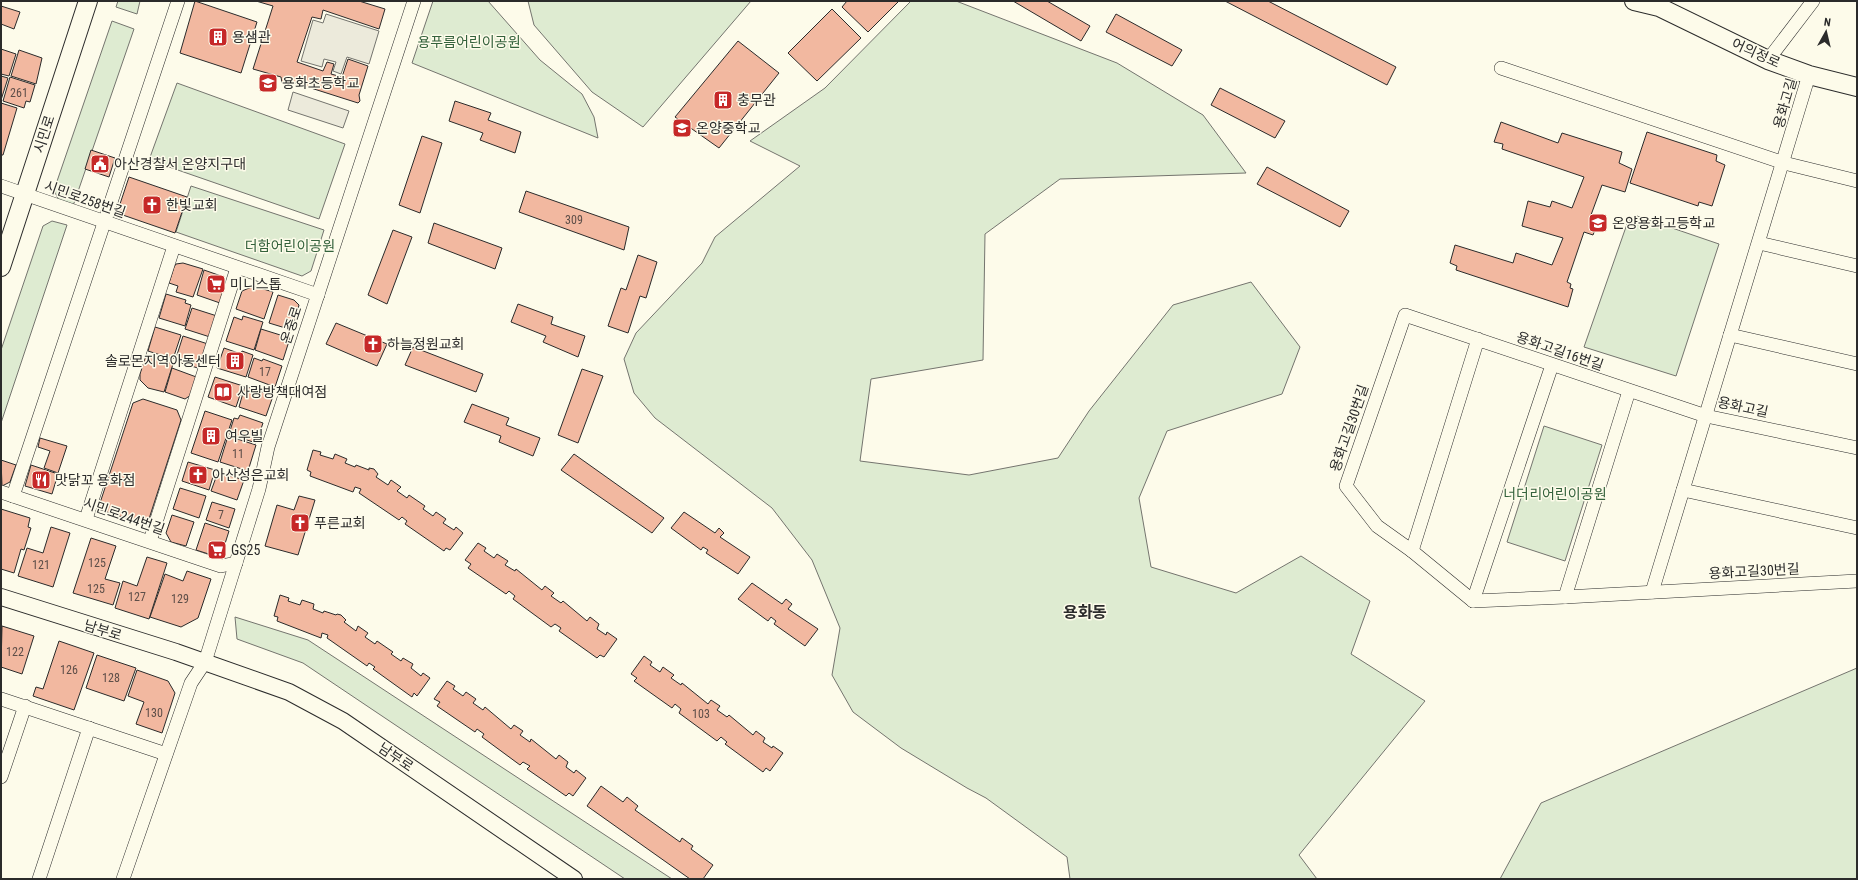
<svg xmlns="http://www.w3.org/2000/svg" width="1858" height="880" font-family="'Roboto Condensed','Noto Sans KR',sans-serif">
  <rect width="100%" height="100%" fill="#fdfbea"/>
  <g fill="#deebd1" stroke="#74746e">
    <polygon points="118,1 140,1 137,14 116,7"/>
    <polygon points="433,1 488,1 540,60 582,94 594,117 598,138 412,63"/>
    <polygon points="528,1 751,1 643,127 592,92 534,25"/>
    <polygon points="911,1 956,1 1117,63 1203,115 1246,173 1060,179 985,234 983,360 871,379 860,461 969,475 1058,458 1089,411 1173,305 1251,282 1300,347 1282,394 1167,431 1139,498 1151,567 1236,593 1301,556 1370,601 1351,654 1425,701 1299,855 1317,879 1070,879 1067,857 986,798 967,788 901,748 853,712 832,675 840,628 812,560 772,508 655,418 634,393 624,359 636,333 702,263 715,237 800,166 750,141 825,88"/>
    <polygon points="112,21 134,29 73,206 59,201 54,190"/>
    <polygon points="177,83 345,144 319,219 149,160"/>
    <polygon points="191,186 324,230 311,271 302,276 176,232"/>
    <polygon points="1637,216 1719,244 1676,376 1584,347 1627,224 1631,218"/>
    <polygon points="52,221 67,225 1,423 1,350 43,226"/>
    <polygon points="1544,426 1602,445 1565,561 1507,542"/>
    <polygon points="235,617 308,640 672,879 625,879 303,663 237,639"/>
    <polygon points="1857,668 1857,879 1500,879 1541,803"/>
  </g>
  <g fill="#eceadb" stroke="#74746e">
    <polygon points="326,14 379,31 369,64 347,57 341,74 333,71 336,62 324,59 322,67 301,61 313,20 323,23"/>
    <polygon points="293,92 349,111 343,128 288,110"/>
  </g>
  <g fill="#f2b8a0" stroke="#2b2b2b">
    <polygon points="195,1 257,22 241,73 180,53"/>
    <polygon points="256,1 359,1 385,9 379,29 323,10 321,19 312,17 297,62 323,71 327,62 334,64 331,74 342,77 348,59 368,66 359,95 360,101 358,103 292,82 285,85 282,83 281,77 253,69 273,6"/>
    <polygon points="847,1 899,1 868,32 842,7"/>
    <polygon points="1013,1 1047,1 1090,26 1081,41"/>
    <polygon points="1225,1 1268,1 1396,67 1387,85"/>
    <polygon points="1,6 20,12 14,29 1,24"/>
    <polygon points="832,9 861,38 817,81 788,53"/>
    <polygon points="1116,14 1182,50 1172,66 1106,32"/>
    <polygon points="738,41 779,73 719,148 675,117"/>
    <polygon points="1,49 16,54 9,76 1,74"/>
    <polygon points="19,50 42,58 36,84 11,76"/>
    <polygon points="1,76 8,78 1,100"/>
    <polygon points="10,77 35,85 30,102 26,101 24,108 3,101"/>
    <polygon points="1220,88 1285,121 1275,138 1211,105"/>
    <polygon points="455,101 491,113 488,120 521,132 515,153 480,140 483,133 449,121"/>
    <polygon points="1,103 17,108 3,155 1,155"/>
    <polygon points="1501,122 1558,143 1562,133 1622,152 1619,163 1632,169 1625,192 1602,185 1591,215 1600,217 1593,235 1584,232 1567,282 1571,284 1570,288 1573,289 1568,307 1456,270 1457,266 1450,263 1455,245 1513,263 1516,253 1552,265 1563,238 1522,226 1528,201 1550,207 1552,201 1572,208 1584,177 1502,149 1503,144 1494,142"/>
    <polygon points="1647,132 1717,155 1716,161 1725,165 1712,206 1699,202 1698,206 1630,183"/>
    <polygon points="422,136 442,143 420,213 399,205"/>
    <polygon points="91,150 115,158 109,177 85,169"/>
    <polygon points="1267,167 1349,211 1340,227 1257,184"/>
    <polygon points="129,177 187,197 175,233 117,213"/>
    <polygon points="526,191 629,227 624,250 519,212"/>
    <polygon points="434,223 502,248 495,269 428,243"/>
    <polygon points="393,230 412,237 387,304 368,295"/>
    <polygon points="638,255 657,262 646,298 640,296 628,333 608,326 621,288 626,290"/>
    <polygon points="183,263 203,269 193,297 176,292 178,286 169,283 174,267 176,264"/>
    <polygon points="204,270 224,277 225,285 220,303 197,295"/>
    <polygon points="254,286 273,292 264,319 236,309 242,291"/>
    <polygon points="166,294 186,300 185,303 191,305 185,326 159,318"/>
    <polygon points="278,295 294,300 299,305 292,330 269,323"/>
    <polygon points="518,304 553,317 551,324 585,336 578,357 543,342 546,336 511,322"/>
    <polygon points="192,308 217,316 210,337 185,329"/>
    <polygon points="243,316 263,322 254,350 226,341 234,317 242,320"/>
    <polygon points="336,323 387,344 377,366 326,344"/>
    <polygon points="155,327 181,335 173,359 148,351"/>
    <polygon points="261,329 290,338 283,360 255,350"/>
    <polygon points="183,336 208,344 201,369 175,361"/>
    <polygon points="413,347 483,374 476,392 405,365"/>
    <polygon points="224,348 241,354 242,351 253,355 246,377 217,368"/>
    <polygon points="146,355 173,364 164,392 148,388 140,380 140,374"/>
    <polygon points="254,358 262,361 263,359 282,366 275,387 248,377"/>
    <polygon points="172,368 199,378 194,393 185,399 165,392"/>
    <polygon points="582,369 603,376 578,443 558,435"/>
    <polygon points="215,377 243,386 236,407 208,397"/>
    <polygon points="245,386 273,396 266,416 239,407"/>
    <polygon points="143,399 177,410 181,420 147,525 98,509 133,403"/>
    <polygon points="472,404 509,418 506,425 540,438 533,456 499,442 501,436 464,422"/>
    <polygon points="205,411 232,420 218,462 191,453"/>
    <polygon points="240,415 263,423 256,443 229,434 234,418 238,419"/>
    <polygon points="228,436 256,445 248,471 220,462"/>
    <polygon points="40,438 67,446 58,473 44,468 50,451 38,447"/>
    <polygon points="313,450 321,452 320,455 333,459 335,454 347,459 345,463 355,467 356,465 369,470 369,468 374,469 378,474 376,477 388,485 391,480 401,487 397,491 407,498 409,495 425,506 423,509 433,516 436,512 446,519 443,523 454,530 456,527 463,533 450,550 446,548 444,551 405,524 407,521 402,517 399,520 359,493 361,489 355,487 353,492 310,476 311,472 307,470"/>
    <polygon points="574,454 664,518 652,533 561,470"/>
    <polygon points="1,460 16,465 10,482 2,486"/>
    <polygon points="188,462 215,470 209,490 182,481"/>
    <polygon points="31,465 58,474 52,494 25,486"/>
    <polygon points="218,472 244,480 237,500 211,491"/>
    <polygon points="180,488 206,496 199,518 173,509"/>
    <polygon points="299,496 315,500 298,555 265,546 277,505 294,510"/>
    <polygon points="212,502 235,509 229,528 206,520"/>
    <polygon points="1,509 30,518 28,527 31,528 24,550 21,549 14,573 1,569"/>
    <polygon points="684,512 715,533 719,528 724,533 720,537 750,557 738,574 706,553 708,550 703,547 701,550 671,528"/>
    <polygon points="172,515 194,522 186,546 171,542 166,533"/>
    <polygon points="205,523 229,531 223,550 218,555 215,556 196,550"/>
    <polygon points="51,527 70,533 53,587 18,576 27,548 43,553"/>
    <polygon points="91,538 116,546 105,579 120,583 113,605 73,593"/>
    <polygon points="478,543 486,548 484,551 494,558 497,554 508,561 505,565 515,571 516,569 542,590 545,586 554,593 551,596 561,603 563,601 587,621 590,617 599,624 597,629 606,635 607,632 617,639 604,657 600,655 597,658 559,631 561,628 555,624 551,627 513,599 515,596 509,591 506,594 468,568 471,564 465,560"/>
    <polygon points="147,557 167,563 149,619 115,608 123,581 137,586"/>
    <polygon points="187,571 211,579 198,618 181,627 150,617 165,574 183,581"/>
    <polygon points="752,583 782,604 786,599 792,604 788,609 818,629 805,646 774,624 776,621 771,617 768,621 738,599"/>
    <polygon points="280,595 289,598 288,601 300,605 302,600 314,604 313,609 323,613 324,611 336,615 337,614 341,615 346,620 344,622 356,631 358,626 368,633 365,637 375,644 377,641 393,652 391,654 401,661 403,658 413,664 411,668 421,676 423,673 430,678 417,696 414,693 412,697 373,669 375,667 369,663 367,666 327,638 328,635 322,633 321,638 277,621 278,617 274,616"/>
    <polygon points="2,626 34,636 22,674 1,667"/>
    <polygon points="59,641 94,653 74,710 33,696 36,687 43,689"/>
    <polygon points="97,655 136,668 124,701 86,688"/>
    <polygon points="644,656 652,662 650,665 660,672 663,667 674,675 671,678 681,685 682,683 708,704 711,700 720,706 717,710 727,717 729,715 753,735 756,731 765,738 763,742 772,748 773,746 783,753 770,771 766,768 763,772 725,744 727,742 721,737 717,741 679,713 681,709 675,704 672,708 634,681 637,678 631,674"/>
    <polygon points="137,670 168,681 175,693 162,733 136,724 144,702 128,696"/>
    <polygon points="447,681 455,686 453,689 463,696 466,692 476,699 473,703 483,710 485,707 511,729 514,725 523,731 520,735 530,742 531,739 556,759 559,755 568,762 566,767 574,773 576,770 586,778 573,796 569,793 566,796 527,769 530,766 523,762 520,765 482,737 484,734 477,729 475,732 437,706 440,702 434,699"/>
    <polygon points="601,786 623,802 627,797 638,806 635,810 680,842 682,838 693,846 691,849 713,865 703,879 690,879 587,806"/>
  </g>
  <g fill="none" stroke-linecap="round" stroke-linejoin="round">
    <g stroke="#2b2b2b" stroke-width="14">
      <g id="minor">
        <polyline points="1768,60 1813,1"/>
        <polyline points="1501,68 1784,163 1857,181"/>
        <polyline points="1,186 318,295"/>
        <polyline points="1759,243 1857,266"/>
        <polyline points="1730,335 1857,364"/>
        <polyline points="1478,339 1412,551 1377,526 1346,486 1405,315 1706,416 1857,448"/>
        <polyline points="1683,490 1857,528"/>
        <polyline points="1,492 221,566 236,563"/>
        <polyline points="13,496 178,1"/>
        <polyline points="86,519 174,246"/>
        <polyline points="150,541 237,268"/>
        <polyline points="1412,551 1473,601 1565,597 1629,391"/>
        <polyline points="1652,592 1809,75"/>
        <polyline points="1565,597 1857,581"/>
        <polyline points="1473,601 1552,365"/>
        <polyline points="1,699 166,754"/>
        <polyline points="1,777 25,706"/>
        <polyline points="39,879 89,728"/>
        <polyline points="123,879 191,683 205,662 259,489 268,447 414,1"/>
      </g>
    </g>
    <g stroke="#2b2b2b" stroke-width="18">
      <polyline id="tertiary" points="1,597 176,652 289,692 343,721 574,879"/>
    </g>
    <g stroke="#2b2b2b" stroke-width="20">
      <g id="secondary">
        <polyline points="1634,1 1659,7 1768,60 1809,75 1857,87"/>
        <polyline points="1,267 88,1"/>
      </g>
    </g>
    <use href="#minor" stroke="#fdfbea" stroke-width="13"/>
    <use href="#tertiary" stroke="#fdfbea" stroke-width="16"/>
    <use href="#secondary" stroke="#fdfbea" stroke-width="18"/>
  </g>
  <defs>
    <g id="building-square" transform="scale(1)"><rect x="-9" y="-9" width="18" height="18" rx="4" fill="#c62828" stroke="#fdfbea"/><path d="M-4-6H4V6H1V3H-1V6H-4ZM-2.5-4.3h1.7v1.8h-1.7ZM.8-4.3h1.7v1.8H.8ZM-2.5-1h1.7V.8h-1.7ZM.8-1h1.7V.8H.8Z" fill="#fff"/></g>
    <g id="school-square" transform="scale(1)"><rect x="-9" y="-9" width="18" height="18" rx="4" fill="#c62828" stroke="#fdfbea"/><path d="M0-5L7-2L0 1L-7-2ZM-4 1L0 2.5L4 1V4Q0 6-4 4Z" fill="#fff"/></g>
    <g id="civic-square" transform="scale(1)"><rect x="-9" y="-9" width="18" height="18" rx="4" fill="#c62828" stroke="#fdfbea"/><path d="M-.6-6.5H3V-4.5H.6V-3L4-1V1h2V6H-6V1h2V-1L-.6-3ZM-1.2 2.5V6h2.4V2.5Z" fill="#fff"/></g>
    <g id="church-square" transform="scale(1)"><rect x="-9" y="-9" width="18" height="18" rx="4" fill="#c62828" stroke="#fdfbea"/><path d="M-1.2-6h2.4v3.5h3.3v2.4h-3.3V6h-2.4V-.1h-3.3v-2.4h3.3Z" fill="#fff"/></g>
    <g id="supermarket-square" transform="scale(1)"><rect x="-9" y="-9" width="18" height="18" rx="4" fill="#c62828" stroke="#fdfbea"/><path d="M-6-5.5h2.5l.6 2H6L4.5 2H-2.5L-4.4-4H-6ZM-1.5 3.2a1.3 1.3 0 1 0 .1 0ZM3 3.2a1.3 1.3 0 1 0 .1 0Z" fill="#fff"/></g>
    <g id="library-square" transform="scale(1)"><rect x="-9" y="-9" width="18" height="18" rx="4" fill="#c62828" stroke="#fdfbea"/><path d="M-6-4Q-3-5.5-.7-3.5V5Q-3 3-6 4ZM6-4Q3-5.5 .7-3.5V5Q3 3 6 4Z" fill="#fff"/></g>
    <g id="restaurant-square" transform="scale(1)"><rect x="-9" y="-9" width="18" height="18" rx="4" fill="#c62828" stroke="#fdfbea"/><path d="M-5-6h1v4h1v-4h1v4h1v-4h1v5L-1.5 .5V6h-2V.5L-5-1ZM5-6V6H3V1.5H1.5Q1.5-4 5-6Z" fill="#fff"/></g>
  </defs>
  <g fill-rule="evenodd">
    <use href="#building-square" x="218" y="37"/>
    <use href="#school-square" x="268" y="83"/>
    <use href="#building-square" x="723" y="100"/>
    <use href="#school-square" x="682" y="128"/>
    <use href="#civic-square" x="100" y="164"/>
    <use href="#church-square" x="152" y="205"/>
    <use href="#school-square" x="1598" y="223"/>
    <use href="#supermarket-square" x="216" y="284"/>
    <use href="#church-square" x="373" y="344"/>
    <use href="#building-square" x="235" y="361"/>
    <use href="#library-square" x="223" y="392"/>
    <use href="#building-square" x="211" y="436"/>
    <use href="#church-square" x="198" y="475"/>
    <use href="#restaurant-square" x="41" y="480"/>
    <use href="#church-square" x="300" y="523"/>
    <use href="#supermarket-square" x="217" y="550"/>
  </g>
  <g text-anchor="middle" stroke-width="3" stroke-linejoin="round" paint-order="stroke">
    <g font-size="12" fill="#5d4e48">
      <text x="19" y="97">261</text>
      <text x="574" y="224">309</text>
      <text x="265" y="376">17</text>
      <text x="238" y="458">11</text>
      <text x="221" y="519">7</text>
      <text x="97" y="567">125</text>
      <text x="41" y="569">121</text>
      <text x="96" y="593">125</text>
      <text x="137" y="601">127</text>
      <text x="180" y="603">129</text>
      <text x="15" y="656">122</text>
      <text x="69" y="674">126</text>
      <text x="111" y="682">128</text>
      <text x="154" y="717">130</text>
      <text x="701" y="718">103</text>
    </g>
    <g font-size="14" fill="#2b2b2b" stroke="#fdfbea" text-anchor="start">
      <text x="232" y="42">용샘관</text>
      <text x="282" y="88">용화초등학교</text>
      <text x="737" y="105">충무관</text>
      <text x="696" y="133">온양중학교</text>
      <text x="114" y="169">아산경찰서 온양지구대</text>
      <text x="166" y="210">한빛교회</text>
      <text x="1612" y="228">온양용화고등학교</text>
      <text x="230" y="289">미니스톱</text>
      <text x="387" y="349">하늘정원교회</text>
      <text x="221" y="366" text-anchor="end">솔로몬지역아동센터</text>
      <text x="237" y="397">사랑방책대여점</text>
      <text x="225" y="441">여우빌</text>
      <text x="212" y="480">아산성은교회</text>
      <text x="55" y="485">맛닭꼬 용화점</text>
      <text x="314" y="528">푸른교회</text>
      <text x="231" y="555">GS25</text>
    </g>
    <g font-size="14" fill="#34623c" stroke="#fdfbea">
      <text x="469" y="47">용푸름어린이공원</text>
      <text x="290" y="251">더함어린이공원</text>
      <text x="1555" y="499">너더리어린이공원</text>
    </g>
    <g font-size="14" fill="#2b2b2b" stroke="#fdfbea">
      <text transform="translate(1756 53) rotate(24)" y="5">어의정로</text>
      <text transform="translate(1785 103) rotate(-74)" y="5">용화고길</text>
      <text transform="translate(44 134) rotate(-72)" y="5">시민로</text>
      <text transform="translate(85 199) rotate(19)" y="5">시민로258번길</text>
      <text transform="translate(291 325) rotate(-72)" y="5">온중로</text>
      <text transform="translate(1560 351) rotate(19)" y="5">용화고길16번길</text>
      <text transform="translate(1743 407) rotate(12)" y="5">용화고길</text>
      <text transform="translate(1349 428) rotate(-71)" y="5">용화고길30번길</text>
      <text transform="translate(124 516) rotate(19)" y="5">시민로244번길</text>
      <text transform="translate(1754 571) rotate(-3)" y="5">용화고길30번길</text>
      <text transform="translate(103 630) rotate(17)" y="5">남부로</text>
      <text transform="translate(396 757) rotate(34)" y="5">남부로</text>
    </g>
    <g font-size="16" font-weight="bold" fill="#2b2b2b" stroke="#fdfbea">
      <text x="1085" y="618">용화동</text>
    </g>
  </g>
  <rect width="1858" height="880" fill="none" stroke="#2b2b2b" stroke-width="4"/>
  <g transform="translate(1826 32) rotate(8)" stroke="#fdfbea" stroke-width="3" paint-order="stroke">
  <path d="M0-3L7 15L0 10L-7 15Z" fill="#2b2b2b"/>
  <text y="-6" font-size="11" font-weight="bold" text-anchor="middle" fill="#2b2b2b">N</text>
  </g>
</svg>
